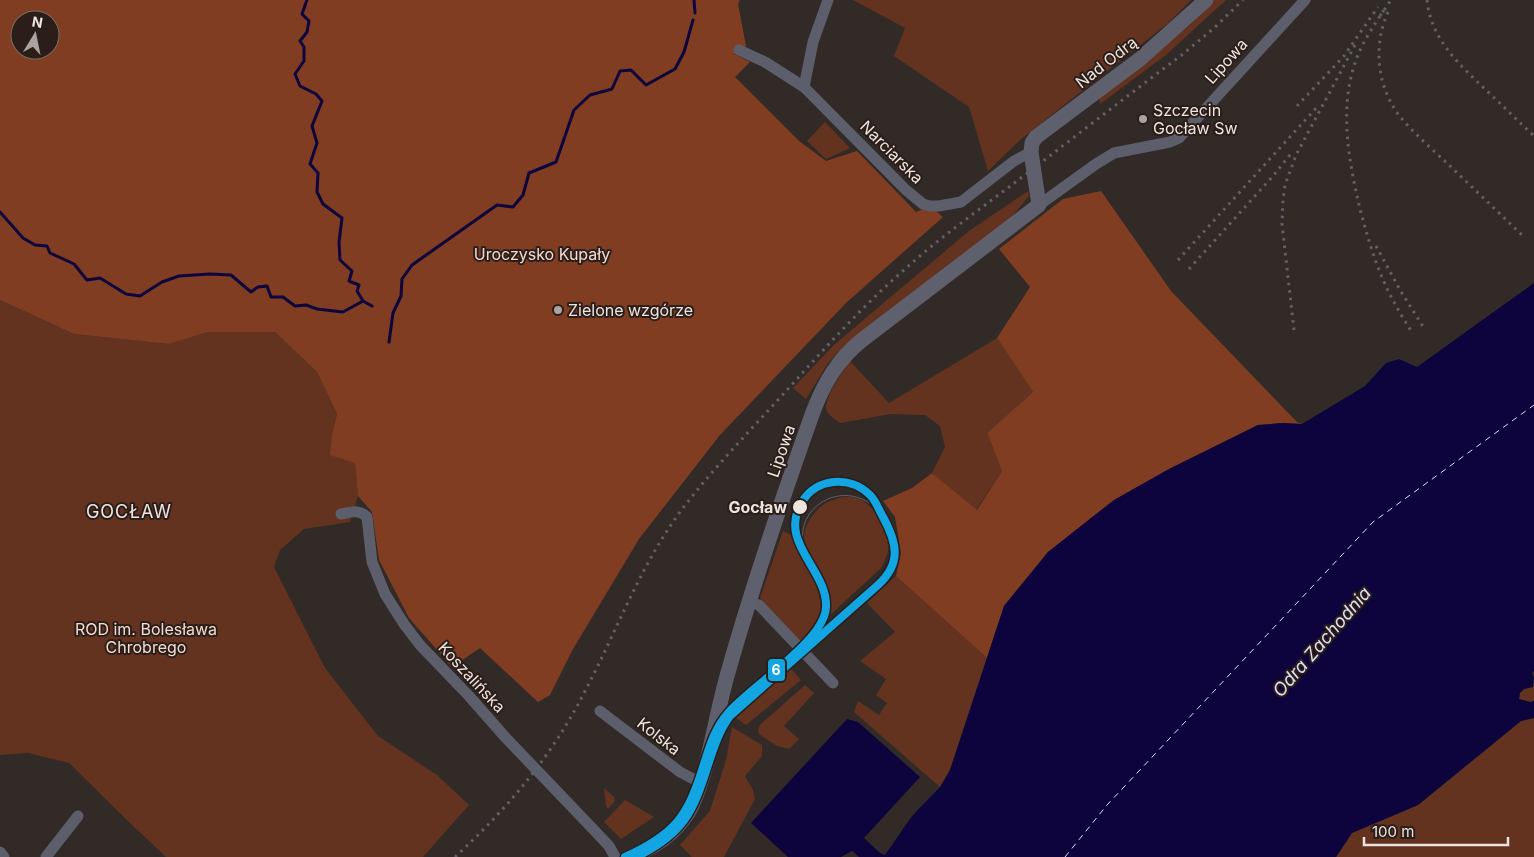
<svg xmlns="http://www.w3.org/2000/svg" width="1534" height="857" font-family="Inter,sans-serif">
  <rect width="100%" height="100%" fill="#312a27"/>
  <g fill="#643320">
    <polygon points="853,0 1191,0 1167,24 1073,98 1020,140 988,171 969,107 894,56 905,28"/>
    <polygon points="1214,0 1226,0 1166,55 1100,104 1099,99 1191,24"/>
    <polygon points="825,122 850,148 826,159 807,141"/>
    <polygon points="1028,191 1029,196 1009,220 843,347 828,363 806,399 793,388 834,345 881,305 969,231"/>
    <polygon points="0,300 74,334 169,344 208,332 275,332 317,372 337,414 332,434 355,463 358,496 350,522 304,529 280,550 274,567 325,668 378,736 437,775 469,805 423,857 166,857 131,824 69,763 28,753 0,755"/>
    <path d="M997,338L1033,392L987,433L1002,471L976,510L932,473L945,447L940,426L925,415L891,414L840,423C835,419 827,415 826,408C826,395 843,371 850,361L889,403Z"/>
    <path d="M843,497C848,497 855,497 859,499C866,502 873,509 877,514C891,533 893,547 881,568L829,616C829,605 830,595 825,585C814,560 791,541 814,514C822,503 831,500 843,497Z"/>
    <path d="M783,531L792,535C806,560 836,599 818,627C815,633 808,639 803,644L760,598Z"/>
    <polygon points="896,576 987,658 950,770 940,787 854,712 858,701 879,715 887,703 876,695 886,679 860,661 895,632 867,603"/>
    <polygon points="791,669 801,680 746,725 736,718"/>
    <polygon points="1534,681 1534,701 1530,702 1519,699 1520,693 1524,689 1533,687"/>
    <polygon points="805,685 814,693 784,726 799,739 789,749 777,746 759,734 758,729 761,724"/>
    <polygon points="1534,718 1534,857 1336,857 1352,833 1418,805 1521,721"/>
    <polygon points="732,727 762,745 762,756 745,776 753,790 755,799 724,857 692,857 680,845 710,811 726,760"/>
    <polygon points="604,788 614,797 615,801 608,809 606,806"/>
    <polygon points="625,800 654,817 621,839 604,822"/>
  </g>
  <g fill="#813d22" fill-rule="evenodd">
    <path d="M0,0H740L738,4L746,46L734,54L750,62L735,77L799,141L826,161L857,151L916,212L930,206L943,217L846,303L720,435L639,539L573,649L550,695L538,702L480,648L452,667L409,618L379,560L372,512L358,496L355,463L330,455L332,434L337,414L317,372L275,332H208L169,344L74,334L0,300ZM20,20H50V50H20Z"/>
    <polygon points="1101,191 1171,291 1297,422 1302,424 1283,423 1258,425 1169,469 1114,500 1048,552 1004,606 987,658 896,576 901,553 895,517 883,501 912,488 932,473 977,510 1002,471 987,433 1033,392 997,338 1030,287 999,249 1063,199"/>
  </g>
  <polygon fill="#0e043d" points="1534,283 1534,671 1532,673 1534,678 1533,687 1524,689 1520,693 1519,699 1530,702 1534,701 1534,718 1521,721 1418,805 1352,833 1336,857 859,857 852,851 841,857 788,857 751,823 847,719 858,722 920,777 864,838 880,853 885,855 912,816 940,787 950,770 1004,606 1048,552 1114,500 1169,469 1258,425 1283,423 1302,424 1365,386 1386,363 1399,359 1417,367"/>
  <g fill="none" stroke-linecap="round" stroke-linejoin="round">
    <g stroke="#0e043d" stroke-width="3">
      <polyline points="307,0 302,14 309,21 307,32 300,41 304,47 304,61 295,74 300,86 316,94 322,101 312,126 317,143 310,164 318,173 317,192 323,204 342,218 339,242 340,260 352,271 349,281 359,285 357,291 363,301 372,306"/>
      <polyline points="694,0 695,13"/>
      <polyline points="0,212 23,238 35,245 47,246 50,253 74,264 87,280 100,278 126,294 140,296 162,282 179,276 210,274 231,275 251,292 258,287 267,286 271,297 283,297 295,306 306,305 317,309 343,312 363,301"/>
      <polyline points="389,342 393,313 401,296 402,279 412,265 497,205 513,207 523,195 529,173 556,162 574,110 590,95 612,89 620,71 631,70 646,85 675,69 684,52 693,20"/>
    </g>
    <polyline stroke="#dce0f5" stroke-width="1" stroke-dasharray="6 5" stroke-linecap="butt" points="1065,857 1107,805 1373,522 1534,405"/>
    <g stroke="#5c5e6c" stroke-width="11">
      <polyline points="739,50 765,62 804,87 906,190 923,204 930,206 939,206 961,202 1014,161 1031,152"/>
      <polyline points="804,87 813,42 828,0"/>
      <polyline points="1039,205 1096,164 1114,153 1170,142 1179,138 1305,0"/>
      <path d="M341,514C351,512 359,509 367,517L372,562L385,594L404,624L420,645L469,696L506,738L593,829L609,846L615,857"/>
      <polyline points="749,602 759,605 833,683"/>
      <polyline points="600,711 680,772 701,783"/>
      <polyline points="0,852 4,857"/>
      <polyline points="46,857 78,816"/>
    </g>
    <path stroke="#5f606e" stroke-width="15" d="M630,857C655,847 675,834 689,811C696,799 700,785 704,772C713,740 718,708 727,676C752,587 782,499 813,412C824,383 838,359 862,340L1039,205L1031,152L1032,143L1036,137L1140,59L1206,0"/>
    <path stroke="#636167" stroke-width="1" d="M806,555C787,508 846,472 882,514"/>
    <g stroke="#636167" stroke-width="3" stroke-dasharray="2.5 5" stroke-linecap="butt">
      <path d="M1427,0C1431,40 1460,65 1487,91C1503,106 1518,121 1534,136"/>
      <path d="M1384,10C1373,27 1361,44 1355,63C1339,110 1349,162 1360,209C1367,235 1374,260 1385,284C1393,302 1403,318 1413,334"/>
      <path d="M1388,12C1373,45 1377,85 1398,114C1413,133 1432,149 1449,165C1474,189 1499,213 1524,237"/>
      <polyline points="1380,16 1391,0"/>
      <polyline points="1297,106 1344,56 1378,7"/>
      <polyline points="1376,246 1400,290 1424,328"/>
      <polyline points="1178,260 1318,106"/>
      <polyline points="1189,269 1273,176 1293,151"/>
      <polyline points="1294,330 1282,224 1283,200 1285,185 1296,155 1355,45"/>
      <path d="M455,857C507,809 552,756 584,693C617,631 640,565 683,508C712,470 745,436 777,401C818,356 858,310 904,270C939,238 979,210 1017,181C1072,139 1127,96 1183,54L1214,28L1243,0"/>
    </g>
    <g stroke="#2b1e19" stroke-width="11">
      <path id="tram-1" d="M625,857C676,834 688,816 704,764C710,745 715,728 728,713C751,686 825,641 826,607C828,570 777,542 802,502C816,478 850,475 870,495C876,501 879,510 883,517C897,543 902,563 878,585L730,716C719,731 714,747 708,765C693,813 683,834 636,857"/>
    </g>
    <use href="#tram-1" stroke="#13a5e2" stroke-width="8"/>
  </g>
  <g fill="#aba39f" stroke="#2b1e19" stroke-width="2">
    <circle cx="1143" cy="119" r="5"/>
    <circle cx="558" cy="310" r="5"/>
  </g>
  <circle fill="#ede4e0" stroke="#2b1e19" stroke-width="2" cx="800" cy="507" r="8"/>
  <g text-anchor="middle" stroke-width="4" stroke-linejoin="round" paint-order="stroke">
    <g font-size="16" fill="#ede4e0" stroke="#2b1e19">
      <text transform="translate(1226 61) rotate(-48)" y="6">Lipowa</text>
      <text transform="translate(1106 62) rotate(-38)" y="6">Nad Odrą</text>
      <text transform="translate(892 152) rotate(45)" y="6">Narciarska</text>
      <text transform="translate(781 451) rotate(-71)" y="6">Lipowa</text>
      <text transform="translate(472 677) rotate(47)" y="6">Koszalińska</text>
      <text transform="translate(659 736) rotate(38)" y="6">Kolska</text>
    </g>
    <g font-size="16" fill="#ede4e0" stroke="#2b1e19" text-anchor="start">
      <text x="1153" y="116">Szczecin<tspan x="1153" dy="18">Gocław Sw</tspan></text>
      <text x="568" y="316">Zielone wzgórze</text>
    </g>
    <g font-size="16" fill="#f3dbd2" stroke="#2b1e19">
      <text x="542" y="260">Uroczysko Kupały</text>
      <text x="146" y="635">ROD im. Bolesława<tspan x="146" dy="18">Chrobrego</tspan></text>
    </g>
    <g font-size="16" font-weight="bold" fill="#ede4e0" stroke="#2b1e19" text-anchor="end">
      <text x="787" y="513">Gocław</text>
    </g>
    <g font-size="18" letter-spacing="1" fill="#ede4e0" stroke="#2b1e19">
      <text x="129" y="518">GOCŁAW</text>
    </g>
    <g font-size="18" font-style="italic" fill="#dce0f5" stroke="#2b1e19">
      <text transform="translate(1322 642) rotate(-49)" y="6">Odra Zachodnia</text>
    </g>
  </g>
  <rect stroke="#2b1e19" stroke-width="2" x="767" y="658" width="19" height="24" rx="5" fill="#13a5e2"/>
  <g font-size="14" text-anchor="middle" font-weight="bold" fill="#fff">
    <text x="776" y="675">6</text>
  </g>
  <g transform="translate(35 35) rotate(10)"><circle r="24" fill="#2b1e19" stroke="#796d69"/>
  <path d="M0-4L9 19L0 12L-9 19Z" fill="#aba39f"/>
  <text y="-8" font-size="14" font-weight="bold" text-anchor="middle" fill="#ede4e0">N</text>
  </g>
  <path d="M1364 837v8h144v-8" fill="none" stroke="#ede4e0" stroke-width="2.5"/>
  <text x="1372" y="837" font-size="15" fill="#ede4e0" stroke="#2b1e19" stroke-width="4" paint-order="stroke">100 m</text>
</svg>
